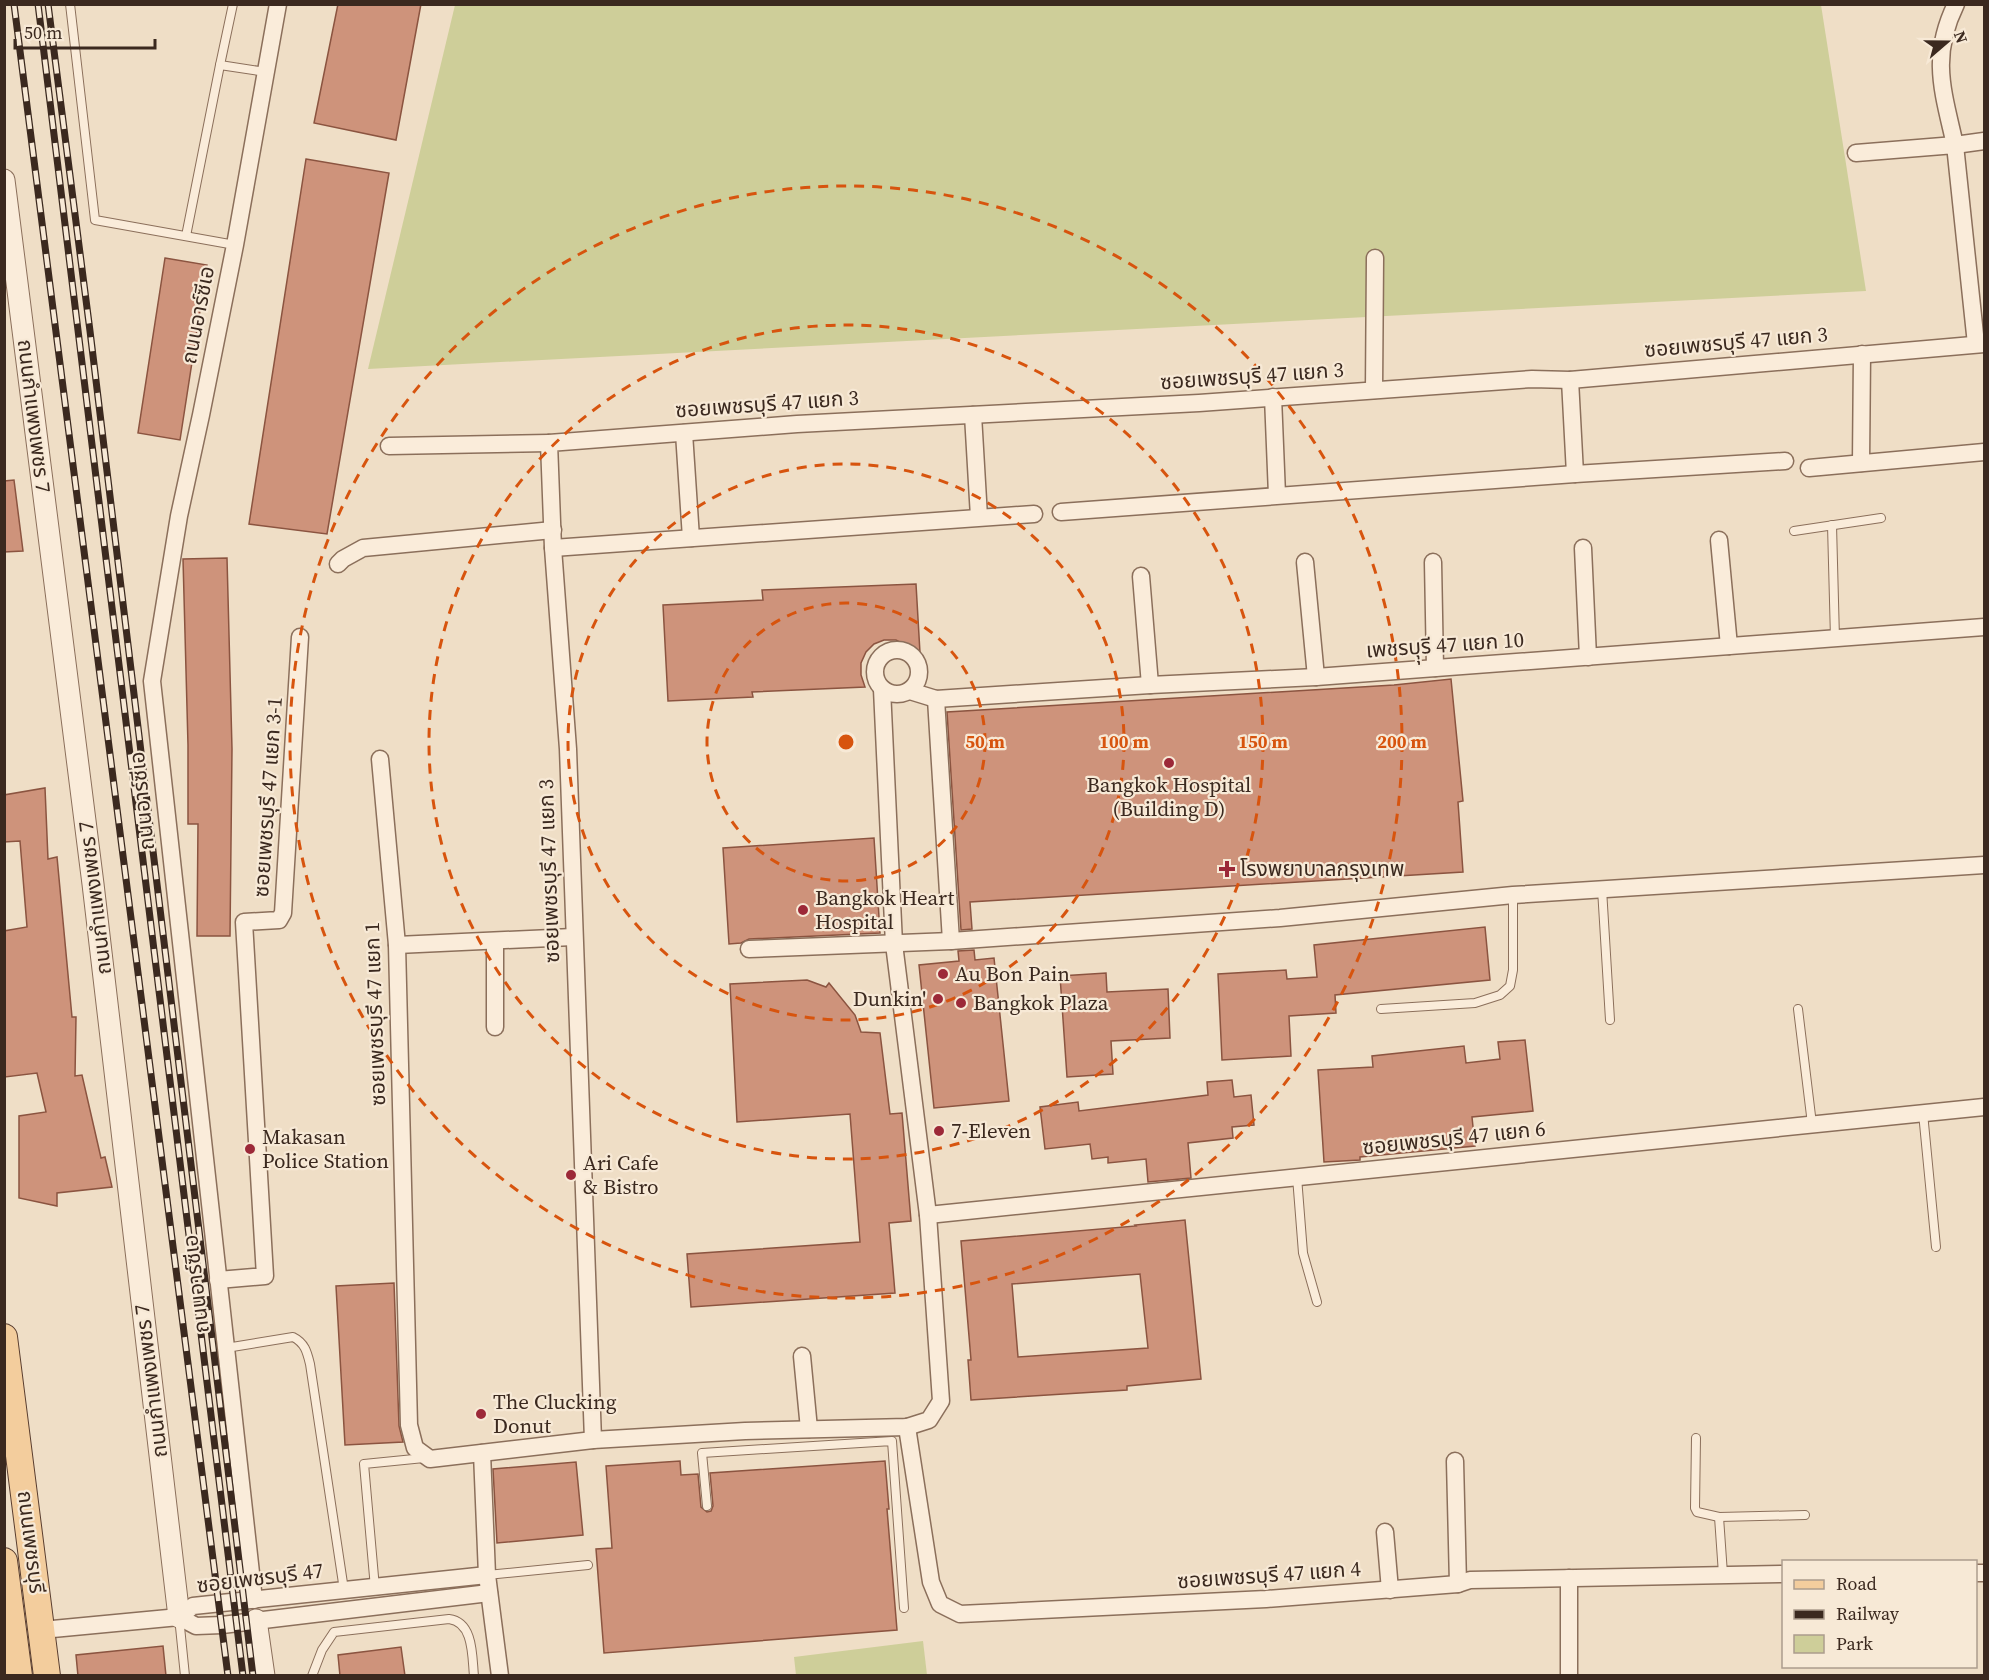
<svg xmlns="http://www.w3.org/2000/svg" width="1989" height="1680" font-family="'Source Serif 4','Noto Sans Thai',serif">
  <rect width="100%" height="100%" fill="#efdec6"/>
  <g fill="#cece99">
    <polygon points="455,5 1821,5 1866,291 368,369"/>
    <polygon points="923,1641 927,1675 796,1675 794,1657"/>
  </g>
  <g fill="#ce937b" stroke="#8b5440" stroke-width="1.5" fill-rule="evenodd">
    <polygon points="338,4 421,4 396,140 314,123"/>
    <polygon points="306,159 389,173 327,534 249,524"/>
    <polygon points="165,258 207,265 180,440 138,433"/>
    <polygon points="14,480 23,551 4,552 4,481"/>
    <polygon points="227,558 232,749 230,936 197,936 198,824 188,824 188,745 183,559"/>
    <polygon points="916,584 920,653 896,640 884,640 874,644 866,652 861,663 861,675 865,687 752,692 753,697 668,701 663,605 763,600 762,590"/>
    <polygon points="1451,679 1463,801 1458,802 1463,872 970,902 972,929 961,930 947,712 1394,685"/>
    <polygon points="45,788 48,859 57,857 72,1017 76,1017 75,1076 82,1075 101,1158 105,1157 112,1187 57,1193 57,1206 19,1198 19,1116 46,1112 37,1073 5,1077 4,931 27,927 20,841 4,842 4,795"/>
    <polygon points="874,838 880,933 749,939 741,943 729,944 723,848"/>
    <polygon points="1485,927 1490,980 1335,995 1336,1013 1289,1016 1291,1056 1222,1060 1218,974 1286,970 1287,979 1317,977 1314,945"/>
    <polygon points="974,950 975,960 994,958 1009,1101 934,1108 919,965 959,961 958,951"/>
    <polygon points="1106,973 1107,992 1168,989 1170,1038 1111,1041 1113,1074 1067,1077 1060,976"/>
    <polygon points="807,980 826,987 829,983 855,1015 861,1032 880,1033 890,1114 902,1113 911,1221 889,1223 895,1293 691,1307 687,1254 860,1242 850,1114 737,1122 730,984"/>
    <polygon points="1525,1040 1533,1111 1472,1117 1475,1146 1360,1157 1360,1160 1324,1162 1318,1070 1373,1067 1372,1056 1464,1046 1466,1063 1500,1059 1498,1042"/>
    <polygon points="1232,1080 1234,1097 1251,1095 1254,1125 1232,1127 1233,1138 1188,1143 1191,1178 1148,1182 1146,1159 1108,1163 1108,1157 1092,1159 1090,1144 1045,1149 1040,1107 1078,1102 1079,1111 1208,1095 1207,1082"/>
    <path d="M1185,1220L1201,1379L1127,1386V1390L971,1400L968,1360H971L961,1241L1136,1226L1135,1225ZM1140,1274L1148,1348L1018,1357L1012,1284Z"/>
    <polygon points="394,1283 399,1426 403,1442 345,1445 336,1286"/>
    <polygon points="680,1461 681,1475 698,1474 701,1507 707,1512 711,1511 713,1506 710,1473 885,1461 889,1509 887,1509 897,1630 604,1653 596,1549 612,1548 606,1466"/>
    <polygon points="576,1462 583,1535 497,1543 493,1469"/>
    <polygon points="163,1646 166,1676 78,1676 76,1655"/>
    <polygon points="401,1647 405,1676 340,1676 338,1655"/>
  </g>
  <g fill="none" stroke-linecap="round" stroke-linejoin="round">
    <g stroke="#8b6f5b" stroke-width="10">
      <g id="service">
        <polyline points="70,4 95,220 235,245"/>
        <polyline points="220,65 266,72"/>
        <polyline points="186,236 220,65 233,4"/>
        <polyline points="1832,525 1835,639"/>
        <polyline points="1794,531 1881,518"/>
        <polyline points="1602,889 1610,1020"/>
        <polyline points="1381,1009 1475,1003 1500,995 1510,986 1513,970 1513,895"/>
        <polyline points="1798,1009 1812,1124"/>
        <polyline points="1923,1113 1936,1247"/>
        <polyline points="1297,1177 1303,1253 1317,1302"/>
        <path d="M226,1348L293,1337C305,1343 307,1352 310,1364L344,1590"/>
        <polyline points="1696,1438 1695,1508 1697,1512 1719,1517 1805,1515"/>
        <polyline points="707,1506 702,1453 892,1441 904,1608"/>
        <polyline points="1719,1517 1723,1574"/>
        <polyline points="487,1575 588,1565"/>
        <polyline points="375,1588 364,1464 424,1458"/>
        <polyline points="179,1617 185,1676"/>
        <path d="M312,1676L322,1650L334,1632L449,1619C474,1622 472,1657 474,1676"/>
      </g>
    </g>
    <g stroke="#8b6f5b" stroke-width="19">
      <g id="minor">
        <path d="M1956,4C1930,57 1943,91 1955,145L1984,141"/>
        <polyline points="1856,153 1955,145 1976,344"/>
        <polyline points="1570,380 1575,474"/>
        <polyline points="1374,390 1375,258"/>
        <polyline points="1273,397 1277,495"/>
        <polyline points="973,415 979,517"/>
        <polyline points="684,433 691,538"/>
        <polyline points="389,446 549,443"/>
        <polyline points="1861,463 1862,354"/>
        <polyline points="1809,468 1984,452"/>
        <polyline points="1061,512 1575,474 1785,461"/>
        <polyline points="1719,540 1729,646"/>
        <polyline points="553,548 1034,514"/>
        <polyline points="1583,548 1588,657"/>
        <polyline points="1305,562 1316,677"/>
        <polyline points="1433,562 1435,668"/>
        <polyline points="338,564 343,559 363,548 553,530"/>
        <polyline points="1141,576 1150,685"/>
        <circle cx="897" cy="672" r="22"/>
        <polyline points="910,691 936,699 1150,685 1316,677 1984,627"/>
        <polyline points="936,699 951,941"/>
        <polyline points="380,759 397,945 409,1425 415,1448 430,1459 593,1440 745,1431 907,1427 929,1420 941,1401 928,1215 894,944 882,689"/>
        <polyline points="495,941 495,1027"/>
        <polyline points="397,945 573,937"/>
        <polyline points="749,949 951,941 1280,918 1513,895 1984,865"/>
        <polyline points="928,1215 1984,1107"/>
        <polyline points="218,1280 265,1276 244,922 279,920 283,913 300,637"/>
        <polyline points="802,1356 809,1429"/>
        <polyline points="907,1427 931,1582 940,1604 960,1614 1266,1599 1458,1584 1470,1580 1784,1574"/>
        <polyline points="593,1440 568,749 553,548 549,443 797,424 1199,403 1532,379 1570,380 1984,344"/>
        <polyline points="482,1453 487,1575 500,1676"/>
        <polyline points="1455,1461 1458,1584"/>
        <polyline points="1385,1532 1390,1590"/>
        <polyline points="1976,1573 1984,1573"/>
        <polyline points="1569,1578 1569,1676"/>
        <polyline points="254,1600 152,681 179,516 201,415 235,245 278,4"/>
        <polyline points="179,1617 196,1626 222,1625 489,1593"/>
        <polyline points="42,1630 179,1617 193,1606 487,1575"/>
      </g>
    </g>
    <g stroke="#8b6f5b" stroke-width="23">
      <g id="tertiary">
        <polyline points="4,180 93,884 179,1617"/>
        <polyline points="256,1620 264,1676"/>
      </g>
    </g>
    <g stroke="#593d2f" stroke-width="28">
      <g id="primary">
        <polyline points="4,1337 47,1676"/>
        <polyline points="4,1561 19,1676"/>
      </g>
    </g>
    <use href="#service" stroke="#faecda" stroke-width="8"/>
    <use href="#minor" stroke="#faecda" stroke-width="16"/>
    <use href="#tertiary" stroke="#faecda" stroke-width="21"/>
    <use href="#primary" stroke="#f3cd9d" stroke-width="26"/>
    <g stroke="#3b291f" stroke-width="7">
      <g id="rail">
        <polyline points="14,4 228,1676"/>
        <polyline points="38,4 243,1676"/>
        <polyline points="48,4 90,331 253,1676"/>
      </g>
    </g>
    <use href="#rail" stroke="#f7e9d6" stroke-width="4.5" stroke-dasharray="14" stroke-linecap="butt"/>
  </g>
  <g fill="none" stroke="#d7540e" stroke-width="3" stroke-dasharray="10 8">
    <circle cx="846" cy="742" r="139"/>
    <circle cx="846" cy="742" r="278"/>
    <circle cx="846" cy="742" r="417"/>
    <circle cx="846" cy="742" r="556"/>
  </g>
  <g fill="#9c2938" stroke="#f7e9d6" stroke-width="2">
    <circle cx="1169" cy="763" r="6"/>
    <path d="M1224 860h6v6h6v6h-6v6h-6v-6h-6v-6h6z"/>
    <circle cx="803" cy="910" r="6"/>
    <circle cx="943" cy="974" r="6"/>
    <circle cx="938" cy="999" r="6"/>
    <circle cx="961" cy="1003" r="6"/>
    <circle cx="939" cy="1131" r="6"/>
    <circle cx="250" cy="1149" r="6"/>
    <circle cx="571" cy="1175" r="6"/>
    <circle cx="481" cy="1414" r="6"/>
  </g>
  <g text-anchor="middle" stroke-width="4.5" stroke-linejoin="round" paint-order="stroke">
    <g font-size="21" fill="#3b291f" stroke="#f7e9d6">
      <text transform="translate(198 315) rotate(-79)" y="7">ถนนอาร์ซีเอ</text>
      <text transform="translate(1736 342) rotate(-5)" y="7">ซอยเพชรบุรี 47 แยก 3</text>
      <text transform="translate(1252 376) rotate(-4)" y="7">ซอยเพชรบุรี 47 แยก 3</text>
      <text transform="translate(767 404) rotate(-4)" y="7">ซอยเพชรบุรี 47 แยก 3</text>
      <text transform="translate(34 416) rotate(83)" y="7">ถนนกำแพงเพชร 7</text>
      <text transform="translate(1445 645) rotate(-4)" y="7">เพชรบุุรี 47 แยก 10</text>
      <text transform="translate(268 797) rotate(-86)" y="7">ซอยเพชรบุรี 47 แยก 3-1</text>
      <text transform="translate(142 801) rotate(-96)" y="7">ถนนอาร์ซีเอ</text>
      <text transform="translate(549 871) rotate(-92)" y="7">ซอยเพชรบุรี 47 แยก 3</text>
      <text transform="translate(95 898) rotate(-97)" y="7">ถนนกำแพงเพชร 7</text>
      <text transform="translate(375 1014) rotate(-92)" y="7">ซอยเพชรบุรี 47 แยก 1</text>
      <text transform="translate(1454 1138) rotate(-6)" y="7">ซอยเพชรบุรี 47 แยก 6</text>
      <text transform="translate(196 1284) rotate(-97)" y="7">ถนนอาร์ซีเอ</text>
      <text transform="translate(151 1381) rotate(-97)" y="7">ถนนกำแพงเพชร 7</text>
      <text transform="translate(31 1542) rotate(83)" y="7">ถนนเพชรบุรี</text>
      <text transform="translate(1269 1575) rotate(-4)" y="7">ซอยเพชรบุรี 47 แยก 4</text>
      <text transform="translate(260 1578) rotate(-7)" y="7">ซอยเพชรบุรี 47</text>
    </g>
    <g font-size="21" fill="#3b291f" stroke="#f7e9d6" text-anchor="start">
      <text x="1169" y="792" text-anchor="middle">Bangkok Hospital<tspan x="1169" dy="24">(Building D)</tspan></text>
      <text x="1240" y="876">โรงพยาบาลกรุงเทพ</text>
      <text x="815" y="905">Bangkok Heart<tspan x="815" dy="24">Hospital</tspan></text>
      <text x="955" y="981">Au Bon Pain</text>
      <text x="926" y="1006" text-anchor="end">Dunkin'</text>
      <text x="973" y="1010">Bangkok Plaza</text>
      <text x="951" y="1138">7-Eleven</text>
      <text x="262" y="1144">Makasan<tspan x="262" dy="24">Police Station</tspan></text>
      <text x="583" y="1170">Ari Cafe<tspan x="583" dy="24">&amp; Bistro</tspan></text>
      <text x="493" y="1409">The Clucking<tspan x="493" dy="24">Donut</tspan></text>
    </g>
  </g>
  <circle cx="846" cy="742" r="9" fill="#d7540e" stroke="#f7e9d6" stroke-width="3"/>
  <g font-size="18" text-anchor="middle" font-weight="bold" fill="#d7540e" stroke="#f7e9d6" stroke-width="4.5" stroke-linejoin="round" paint-order="stroke">
    <text x="985" y="748">50 m</text>
    <text x="1124" y="748">100 m</text>
    <text x="1263" y="748">150 m</text>
    <text x="1402" y="748">200 m</text>
  </g>
  <rect width="1989" height="1680" fill="none" stroke="#3b291f" stroke-width="12"/>
  <rect x="1782" y="1560" width="195" height="108" fill="#f7e9d6" stroke="#ac9c8d" stroke-width="1.5"/>
  <rect x="1794" y="1580" width="30" height="9" fill="#f3cd9d" stroke="#ac9c8d" stroke-width="1.5"/>
  <text x="1836" y="1590" font-size="18" fill="#3b291f">Road</text>
  <rect x="1794" y="1610" width="30" height="9" fill="#3b291f" stroke="#ac9c8d" stroke-width="1.5"/>
  <text x="1836" y="1620" font-size="18" fill="#3b291f">Railway</text>
  <rect x="1794" y="1635" width="30" height="18" fill="#cece99" stroke="#ac9c8d" stroke-width="1.5"/>
  <text x="1836" y="1650" font-size="18" fill="#3b291f">Park</text>
  <g transform="translate(1947 42) rotate(70)" stroke="#f7e9d6" stroke-width="4.5" paint-order="stroke">
  <path d="M0-4.5L10 22L0 15L-10 22Z" fill="#3b291f"/>
  <text y="-9" font-size="16" font-weight="bold" text-anchor="middle" fill="#3b291f">N</text>
  </g>
  <path d="M15 39v9h140v-9" fill="none" stroke="#3b291f" stroke-width="3"/>
  <text x="24" y="39" font-size="18" fill="#3b291f" stroke="#f7e9d6" stroke-width="4.5" paint-order="stroke">50 m</text>
</svg>
